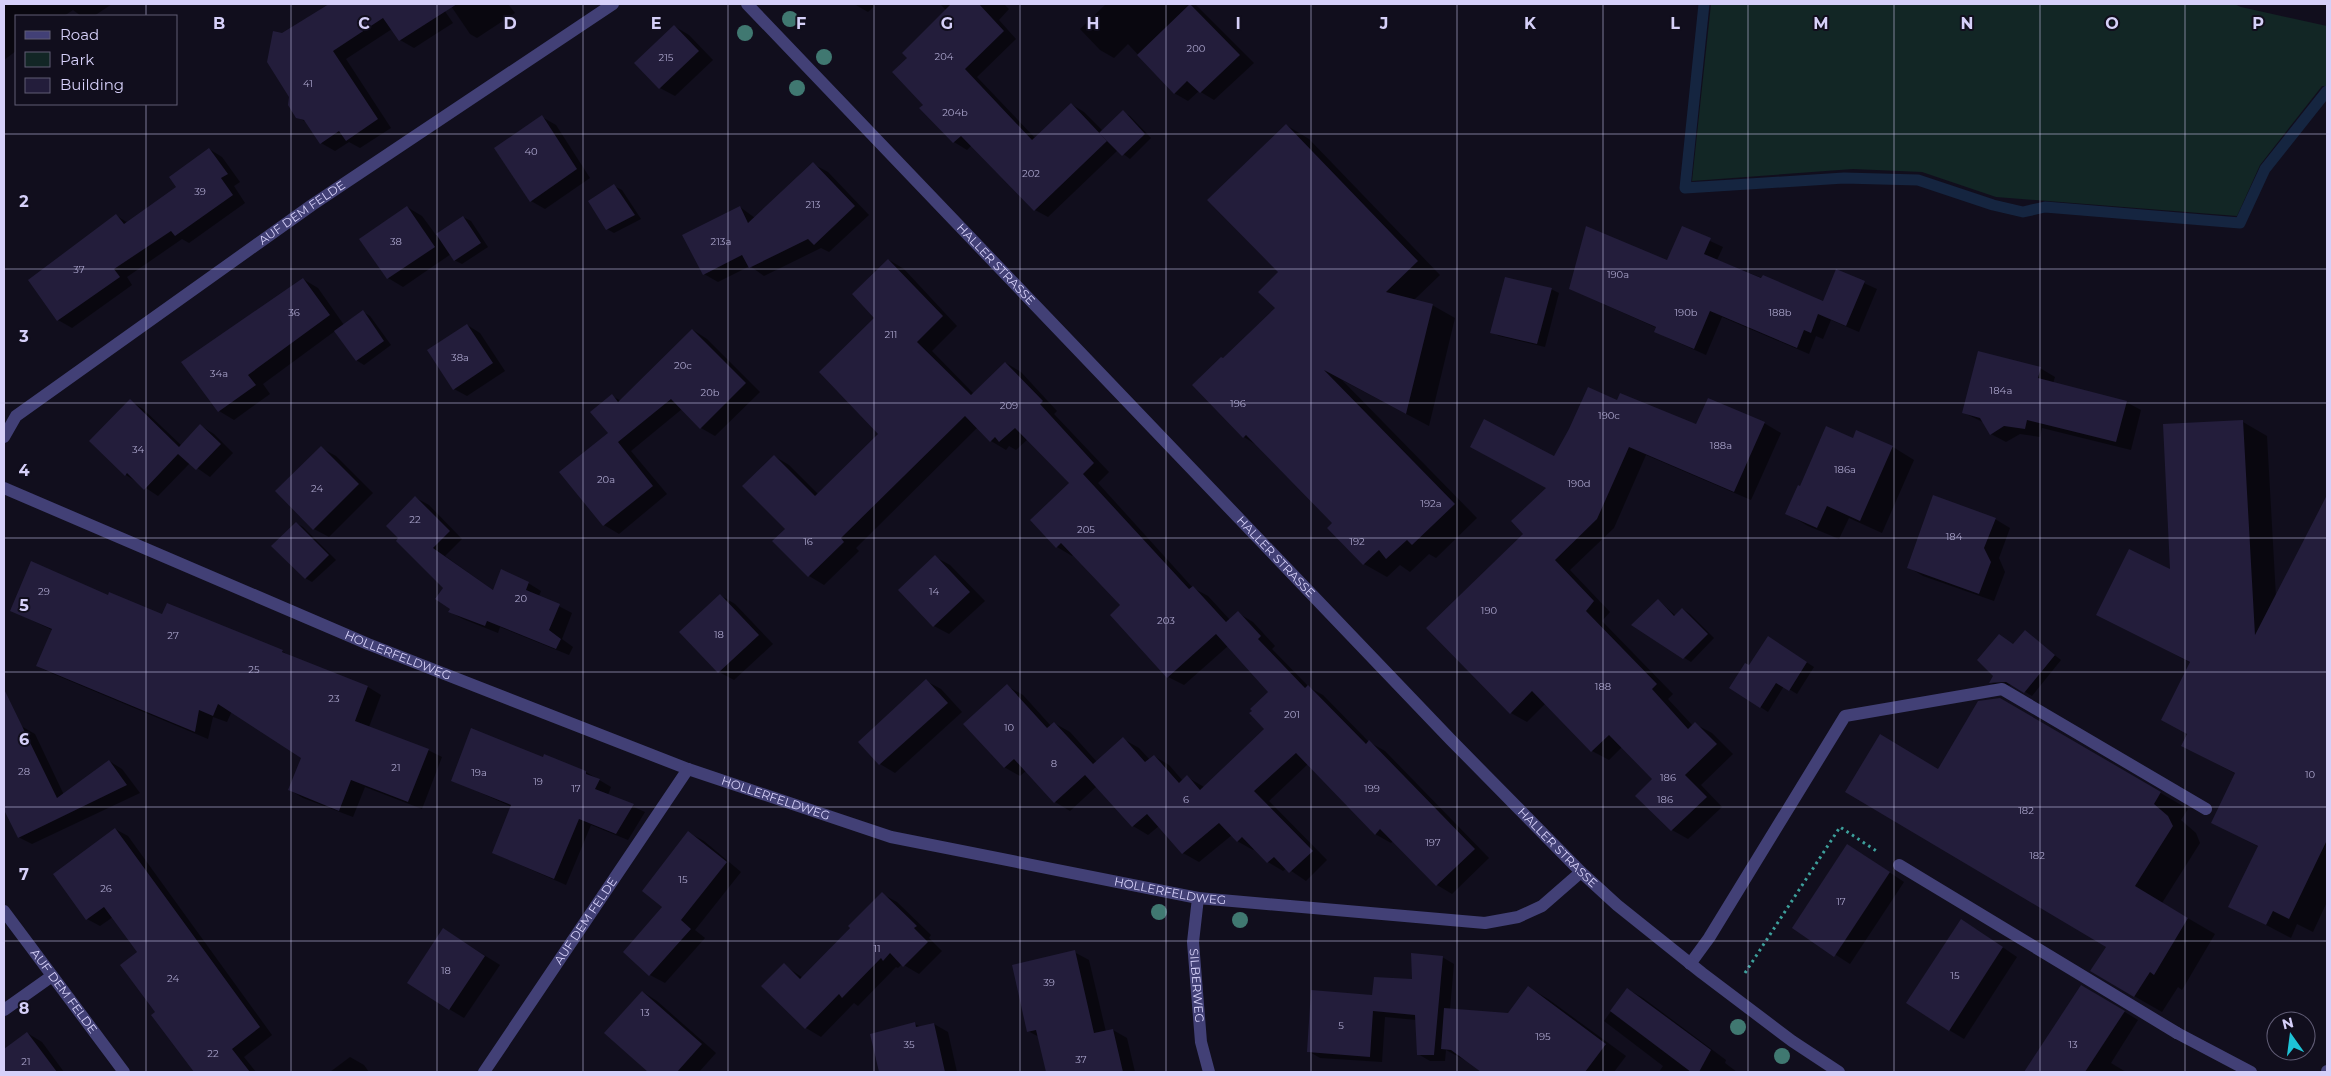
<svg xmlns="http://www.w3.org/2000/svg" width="2331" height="1076" font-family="Montserrat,sans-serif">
  <rect width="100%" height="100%" fill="#110e1d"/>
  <polygon fill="#122625" points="1711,4 2234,4 2241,7 2327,26 2327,86 2322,86 2260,165 2237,216 1996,197 1922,172 1853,169 1692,181"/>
  <g fill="#0007">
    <polygon points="4,4 112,4 94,16 81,16 73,10 64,16 16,16 16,51 4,60"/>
    <polygon points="332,4 440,4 453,23 414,48 400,40 392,29 346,59 391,128 360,148 349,142 335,151 321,143 308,123 297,117 291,97 283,34"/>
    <polygon points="454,4 508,4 515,13 477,38 470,34 451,6"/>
    <polygon points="854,4 877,4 868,12"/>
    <polygon points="940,4 1004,4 1009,9 999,20 1016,39 977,77 1035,138 1071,104 1084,112 1103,131 1123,112 1130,116 1151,138 1130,159 1118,150 1048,217 1035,210 972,145 967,150 954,142 925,105 909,58 946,10"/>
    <polygon points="1106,4 1195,4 1254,63 1214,100 1199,91 1188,101 1174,93 1128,44 1114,58 1100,50 1080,29"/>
    <polygon points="674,26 689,35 713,60 675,96 660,88"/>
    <polygon points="542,117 556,125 590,178 545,209 531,201"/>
    <polygon points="1286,125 1309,139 1440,275 1414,300 1432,305 1455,318 1429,426 1342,380 1477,518 1436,558 1429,554 1410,572 1400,565 1387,577 1364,564 1329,528 1334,523 1258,446 1244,437 1224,360 1276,308"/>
    <polygon points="209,149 222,157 240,182 234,186 245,203 189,243 182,239 127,277 132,285 72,328 58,320 30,280 117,216 128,223 178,187"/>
    <polygon points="813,164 828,172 869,215 829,252 821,248 764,276 750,266 718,282 704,274 740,207 755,218"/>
    <polygon points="614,186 622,190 641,219 614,233 607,229"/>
    <polygon points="407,207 422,216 436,235 463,217 471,221 488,247 462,264 454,260 451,254 403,287 388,278 361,239"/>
    <polygon points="1682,228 1723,247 1717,260 1824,303 1837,271 1877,289 1859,332 1831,320 1823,339 1816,336 1809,354 1722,317 1706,355 1668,338 1656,331 1657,328 1570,289 1668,261"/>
    <polygon points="889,260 904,269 957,326 932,351 974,394 1006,363 1021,372 1057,411 1054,414 1109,472 1098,483 1193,588 1208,596 1230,620 1238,613 1253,622 1275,646 1272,649 1310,688 1323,695 1369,742 1385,751 1489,858 1452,894 1437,885 1393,841 1391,843 1375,834 1308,764 1269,801 1327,860 1306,881 1287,868 1283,871 1268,862 1255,848 1253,850 1237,841 1232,835 1199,862 1183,853 1159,826 1148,835 1133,826 1097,786 1070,811 1055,802 1026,771 1020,776 1004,767 1007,686 1023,695 1051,726 1054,723 1070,732 1097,762 1123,739 1139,748 1150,760 1154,756 1169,765 1183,781 1187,777 1204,787 1266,729 1270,692 1228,646 1184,685 1168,677 1122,605 1074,554 1072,556 1057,547 1070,483 1028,439 1016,450 1009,446 1006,450 991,441 978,427 856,548 859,551 824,585 809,576 774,541 787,529 774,456 789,465 818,494 880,434 876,318"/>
    <polygon points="303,279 318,288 344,325 363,312 370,316 391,345 364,365 356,360 335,331 263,384 270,394 234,420 219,411 183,362"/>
    <polygon points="1551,289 1559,293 1545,347 1499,336 1492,332"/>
    <polygon points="467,325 480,333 505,371 467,396 454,389"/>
    <polygon points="693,330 707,339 760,392 715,436 701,428 682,409 631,451 667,494 619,534 604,525 561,473 610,433 612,396 621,401"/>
    <polygon points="2040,368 2055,377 2053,383 2126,402 2141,410 2131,450 2042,428 2040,437 2020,434 2006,442 1991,434 1985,423 1964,413"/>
    <polygon points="130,401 143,409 182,446 201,426 214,434 233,453 210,477 190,463 158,496 126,475 91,441"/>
    <polygon points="1617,401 1697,425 1764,423 1781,433 1751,500 1646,455 1614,528 1570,570 1610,612 1602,621 1673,694 1668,699 1693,726 1695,724 1712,733 1733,754 1701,785 1722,807 1688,839 1672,830 1654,779 1622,747 1609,760 1592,751 1546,703 1527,722 1511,713 1525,534 1548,488 1554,458"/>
    <polygon points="2243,422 2267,436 2276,597 2327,498 2327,902 2313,932 2297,924 2291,938 2230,906 2259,847 2212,822 2236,774 2183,746 2188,734 2191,663 2098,614 2171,571"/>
    <polygon points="1857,431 1893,447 1914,460 1882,533 1849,518 1839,539 1808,526 1786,513 1800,488 1853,440"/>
    <polygon points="321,448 336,456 373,493 329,537 314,529"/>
    <polygon points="416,498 429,505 462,539 445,556 494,591 528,583 541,591 539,596 572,613 562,639 573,647 569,655 500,627 498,633 463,619 450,612 451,609"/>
    <polygon points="1995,519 2010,528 1999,558 2005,572 1994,601 1923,576 1908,567"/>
    <polygon points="296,523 303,527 336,560 312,582 305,578"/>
    <polygon points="935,557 950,565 985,601 949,634 934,626"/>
    <polygon points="720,595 735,604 773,644 734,680 719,672"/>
    <polygon points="108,596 162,616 282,651 293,658 368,687 381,695 369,727 428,750 442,757 422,809 365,787 353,817 303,798 290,790 303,757 232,711 227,722 213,717 208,739 51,673 37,666 52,630 11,610"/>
    <polygon points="1658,600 1676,616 1683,609 1690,614 1714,638 1691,662 1683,657"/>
    <polygon points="2025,632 2061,660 2032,696 2014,685 1998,686 1991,683 2014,645"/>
    <polygon points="1775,642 1814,667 1797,694 1784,686 1768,712 1731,688"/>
    <polygon points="926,681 941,689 962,712 895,773 880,764 859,742"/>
    <polygon points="2000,699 2188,809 2181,820 2196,833 2200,843 2162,903 2215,934 2182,990 2178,987 2162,1012 2134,996 2108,946 1938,770"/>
    <polygon points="21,726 35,734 64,795 109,761 122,769 140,793 32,844 18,837 4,807 4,734"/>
    <polygon points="544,759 586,772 611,787 608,795 645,812 628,840 591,825 566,885 493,853 512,807 452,780"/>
    <polygon points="115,829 128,836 272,1035 244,1057 256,1072 195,1072 152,1015 157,1012 139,952 113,917 100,926 87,919"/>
    <polygon points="689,833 704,841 741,872 695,930 705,938 665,983 650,975 664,907"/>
    <polygon points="1862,854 1904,882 1850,964 1794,928"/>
    <polygon points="882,894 897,902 931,935 929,938 942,951 919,974 902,964 898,968 896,967 858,1006 854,1003 821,1037 806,1028 784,965 803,978"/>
    <polygon points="1976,929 2017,957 1964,1039 1949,1030"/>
    <polygon points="444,930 500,965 464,1018 449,1009"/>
    <polygon points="1074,952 1089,960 1106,1032 1113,1030 1127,1038 1135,1072 1047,1072 1039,1037 1028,1031"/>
    <polygon points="1442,957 1454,964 1450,1009 1509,1014 1528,987 1548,999 1626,1056 1614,1072 1487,1072 1446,1050 1445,1061 1430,1061 1418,1054 1416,1020 1385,1017 1382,1062 1320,1058 1308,1051 1374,996 1414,981"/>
    <polygon points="2082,986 2138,1020 2111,1063 2126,1072 2026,1072"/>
    <polygon points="1627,989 1643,998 1726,1060 1725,1063 1737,1072 1659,1072 1663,1066 1604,1021"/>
    <polygon points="643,992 657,1001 716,1053 699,1072 650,1072 606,1033"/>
    <polygon points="915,1024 921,1027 934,1024 948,1032 957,1072 881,1072 872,1034"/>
    <polygon points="27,1033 42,1042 64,1072 4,1072 4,1051"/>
    <polygon points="350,1057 364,1065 369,1072 330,1072"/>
  </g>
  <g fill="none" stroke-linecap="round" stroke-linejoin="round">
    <polyline stroke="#152540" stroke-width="11" points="1704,4 1685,188 1844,178 1918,180 1993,205 2023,212 2045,207 2240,223 2265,169 2327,91"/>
  </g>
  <g fill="#231d3b">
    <polygon points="329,4 457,4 399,41 383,18 333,51 378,119 346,141 339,131 320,144 304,120 296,118 288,105 289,97 267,62 273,31 282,33"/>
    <polygon points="951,4 979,4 1004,31 965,69 1032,140 1071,103 1107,141 1034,211 961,136 953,143 919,108 923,105 892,72 907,58 902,53"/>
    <polygon points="1190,4 1240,55 1200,93 1187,81 1174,94 1137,55"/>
    <polygon points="674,25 699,51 659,89 634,63"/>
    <polygon points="1123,110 1145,134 1122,156 1099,133"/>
    <polygon points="542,115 577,169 530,202 494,148"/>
    <polygon points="1286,124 1418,261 1386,292 1433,304 1406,414 1324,370 1455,504 1412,545 1407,540 1386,559 1379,550 1363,565 1327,528 1332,523 1246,435 1243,438 1192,385 1221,357 1223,358 1275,308 1258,292 1278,272 1207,200"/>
    <polygon points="209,148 228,174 221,178 233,195 175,236 171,231 114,269 120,277 57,321 28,280 116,214 124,224 176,187 169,177"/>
    <polygon points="813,162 855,206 814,245 808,239 749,268 742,255 703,275 682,235 740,206 748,223"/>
    <polygon points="614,184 635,215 606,230 588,201"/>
    <polygon points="407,206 435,247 387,279 359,239"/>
    <polygon points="463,216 481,243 454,261 436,234"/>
    <polygon points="1586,226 1667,260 1682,226 1711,238 1704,254 1761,278 1763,275 1823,301 1836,269 1865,281 1846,326 1818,314 1811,333 1804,330 1797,348 1710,311 1694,349 1654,332 1656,327 1569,289"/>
    <polygon points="888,259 943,316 917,342 971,395 1005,362 1043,401 1040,404 1094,463 1083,474 1189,589 1193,586 1226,622 1238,611 1261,636 1258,639 1305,688 1308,685 1366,744 1369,740 1475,849 1436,886 1380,829 1375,835 1296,753 1254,791 1313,851 1289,873 1274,857 1267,863 1242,837 1237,842 1219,823 1182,854 1147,814 1132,827 1085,775 1054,803 1014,759 1004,768 963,724 1007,684 1047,728 1054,722 1093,764 1123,737 1145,762 1154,755 1179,783 1187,775 1200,790 1264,729 1249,713 1252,711 1250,709 1268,692 1216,634 1167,678 1110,615 1120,605 1061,543 1056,548 1030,520 1069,483 1015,428 999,442 995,437 990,442 965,416 841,538 844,542 808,577 772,541 785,529 742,486 774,455 815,496 878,434 819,372 874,318 852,294"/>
    <polygon points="1505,277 1552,288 1537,344 1490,333"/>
    <polygon points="303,278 330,315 248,375 256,385 218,412 181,362"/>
    <polygon points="363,310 384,341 356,361 334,331"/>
    <polygon points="467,324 493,363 453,390 427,350"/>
    <polygon points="692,329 746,383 700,429 671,399 618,442 653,486 603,526 559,472 608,433 590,412 612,394 618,402"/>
    <polygon points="1978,351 2041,367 2038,378 2127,401 2116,442 2027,420 2025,429 2004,426 1990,435 1980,418 1962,413"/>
    <polygon points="1588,387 1617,400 1620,393 1696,424 1708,398 1765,422 1734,492 1629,447 1597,519 1555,560 1594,601 1586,611 1657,684 1652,689 1688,729 1695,722 1717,744 1685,775 1707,797 1671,831 1635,796 1652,779 1609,735 1591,752 1532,691 1510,714 1426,628 1523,534 1511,521 1546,488 1470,447 1484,419 1554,456 1569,429"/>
    <polygon points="130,399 179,447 200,424 221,444 196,470 178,454 144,490 127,473 125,476 89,441"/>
    <polygon points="2243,420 2255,635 2327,495 2327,840 2289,919 2273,911 2266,925 2228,907 2258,846 2211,823 2235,773 2181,746 2187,734 2161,720 2190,662 2096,615 2129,549 2170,569 2163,424"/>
    <polygon points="1826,426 1853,438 1856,430 1893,446 1860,521 1827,506 1817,528 1785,514 1798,485 1800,486"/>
    <polygon points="321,446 359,484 313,530 275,491"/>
    <polygon points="1933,495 1996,518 1984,548 1991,562 1979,594 1907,568"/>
    <polygon points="415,496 450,531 433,548 493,590 501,569 529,582 526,590 560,604 549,630 561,639 556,649 487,621 485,626 448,612 450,609 435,599 443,588 396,541 398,538 386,526"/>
    <polygon points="296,522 329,555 305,579 271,546"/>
    <polygon points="935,555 970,592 933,627 898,590"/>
    <polygon points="31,561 108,595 109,592 162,614 167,603 283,650 282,652 368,686 355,721 429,749 408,802 351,780 339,811 288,790 301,758 218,704 213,716 199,710 195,732 36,666 52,629 10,611"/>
    <polygon points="720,594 759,635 718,673 679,632"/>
    <polygon points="1658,599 1674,616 1682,608 1708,634 1683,659 1631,625"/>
    <polygon points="2025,630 2055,655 2024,693 2006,682 1989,683 1993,676 1977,660 1999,634 2013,644"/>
    <polygon points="1768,636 1807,662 1789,691 1776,683 1760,708 1729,688 1745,663 1749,665"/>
    <polygon points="926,679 948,703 879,765 858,742"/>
    <polygon points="4,689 57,798 109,760 127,785 18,838 4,810"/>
    <polygon points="2000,698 2161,792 2154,804 2168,816 2173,826 2135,886 2188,918 2154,975 2150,972 2134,997 2090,971 2106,947 1845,792 1880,734 1938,769 1978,701"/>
    <polygon points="471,728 543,757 544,754 586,771 586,774 600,779 595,789 634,804 616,834 579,819 554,879 492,853 511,805 451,781"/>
    <polygon points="115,828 260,1027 232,1049 250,1072 194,1072 151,1015 155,1012 120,965 137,952 104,907 86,920 53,874"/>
    <polygon points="688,831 727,862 681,920 691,929 649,976 623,952 662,907 642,891"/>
    <polygon points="1847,844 1890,872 1834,957 1792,928"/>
    <polygon points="882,892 917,926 914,928 928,942 903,967 890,953 883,961 881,958 842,998 839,994 805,1029 761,986 784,963 800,979 850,928 848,926"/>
    <polygon points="1961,919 2003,947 1949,1031 1906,1003"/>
    <polygon points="443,928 485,956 449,1010 407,983"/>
    <polygon points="1075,950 1094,1033 1113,1029 1123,1072 1046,1072 1036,1030 1027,1032 1012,965"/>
    <polygon points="1411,953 1443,956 1434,1055 1417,1055 1415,1015 1373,1011 1370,1057 1307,1052 1311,990 1372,995 1374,977 1412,979"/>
    <polygon points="2081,985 2125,1011 2085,1072 2024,1072"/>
    <polygon points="1528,986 1606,1044 1585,1072 1481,1072 1451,1050 1441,1049 1444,1008 1508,1013"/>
    <polygon points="1627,988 1711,1050 1699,1072 1691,1072 1610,1011"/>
    <polygon points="642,991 702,1044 677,1072 648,1072 604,1033"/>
    <polygon points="915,1022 916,1027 934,1023 945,1072 879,1072 870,1034"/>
    <polygon points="27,1032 57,1072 4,1072 4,1049"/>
  </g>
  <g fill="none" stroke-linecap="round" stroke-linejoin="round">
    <polyline stroke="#3da09c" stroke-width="3" stroke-dasharray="2.5 4" stroke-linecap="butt" points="1745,973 1840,827 1878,852"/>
    <g stroke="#424076" stroke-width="12">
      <polyline points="1899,865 2177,1033"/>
      <polyline points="1690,964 1709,938 1845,716 2002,689 2206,809"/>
      <polyline points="2327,1072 2327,1071"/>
    </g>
    <g stroke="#424076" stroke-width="12">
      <path id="s1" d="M4,437L16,416L312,205L613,4"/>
      <path id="s2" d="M4,488L368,644L688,769L891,837L1198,898L1485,923L1518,917L1542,906L1581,872"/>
      <path id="s3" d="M1198,898L1193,942L1201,1042L1209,1072"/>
      <path id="s4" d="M4,911L124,1072"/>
      <polyline points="4,1010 52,976"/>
      <polyline points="2177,1033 2251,1072"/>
      <path id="s5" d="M484,1072L688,769"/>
    </g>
    <path stroke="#424076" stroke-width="12" id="s6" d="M747,4L1451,740L1581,872L1617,905L1702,973L1792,1041L1839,1072"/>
  </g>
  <g fill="#407871">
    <circle cx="790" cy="19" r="8"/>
    <circle cx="745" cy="33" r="8"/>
    <circle cx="824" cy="57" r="8"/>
    <circle cx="797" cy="88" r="8"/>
    <circle cx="1159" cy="912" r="8"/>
    <circle cx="1240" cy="920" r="8"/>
    <circle cx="1738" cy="1027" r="8"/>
    <circle cx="1782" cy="1056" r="8"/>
  </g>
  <path fill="none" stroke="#d6d0f9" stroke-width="1" stroke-opacity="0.55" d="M146,4V16M291,4V1072M437,4V1072M583,4V1072M728,4V1072M874,4V1072M1020,4V1072M1166,4V1072M1311,4V1072M1457,4V1072M1603,4V1072M1748,4V1072M1894,4V1072M2040,4V1072M2185,4V1072M146,104V1072M4,134H2327M4,269H2327M4,403H2327M4,538H2327M4,672H2327M4,807H2327M4,941H2327"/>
  <g text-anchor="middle" stroke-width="4" stroke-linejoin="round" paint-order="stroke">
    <g font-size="10" fill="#a9a3ca">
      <text x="1196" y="52">200</text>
      <text x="944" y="60">204</text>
      <text x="666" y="61">215</text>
      <text x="308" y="87">41</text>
      <text x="955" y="116">204b</text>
      <text x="531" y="155">40</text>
      <text x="1031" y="177">202</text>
      <text x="200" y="195">39</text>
      <text x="813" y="208">213</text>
      <text x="396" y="245">38</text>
      <text x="721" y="245">213a</text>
      <text x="79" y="273">37</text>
      <text x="1618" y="278">190a</text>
      <text x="294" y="316">36</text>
      <text x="1686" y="316">190b</text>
      <text x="1780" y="316">188b</text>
      <text x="891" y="338">211</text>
      <text x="460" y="361">38a</text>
      <text x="683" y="369">20c</text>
      <text x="219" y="377">34a</text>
      <text x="2001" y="394">184a</text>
      <text x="710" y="396">20b</text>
      <text x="1238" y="407">196</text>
      <text x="1009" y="409">209</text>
      <text x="1609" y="419">190c</text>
      <text x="1721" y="449">188a</text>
      <text x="138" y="453">34</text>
      <text x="1845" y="473">186a</text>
      <text x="606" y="483">20a</text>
      <text x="1579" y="487">190d</text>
      <text x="317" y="492">24</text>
      <text x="1431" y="507">192a</text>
      <text x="415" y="523">22</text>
      <text x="1086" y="533">205</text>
      <text x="1954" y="540">184</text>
      <text x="808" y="545">16</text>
      <text x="1357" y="545">192</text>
      <text x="44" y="595">29</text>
      <text x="934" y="595">14</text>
      <text x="521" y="602">20</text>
      <text x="1489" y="614">190</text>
      <text x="1166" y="624">203</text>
      <text x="719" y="638">18</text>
      <text x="173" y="639">27</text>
      <text x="254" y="673">25</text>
      <text x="1603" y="690">188</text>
      <text x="334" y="702">23</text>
      <text x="1292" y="718">201</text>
      <text x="1009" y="731">10</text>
      <text x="1054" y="767">8</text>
      <text x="396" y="771">21</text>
      <text x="24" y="775">28</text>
      <text x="479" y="776">19a</text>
      <text x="2310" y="778">10</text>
      <text x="1668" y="781">186</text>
      <text x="538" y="785">19</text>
      <text x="576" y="792">17</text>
      <text x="1372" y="792">199</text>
      <text x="1186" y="803">6</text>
      <text x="1665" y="803">186</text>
      <text x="2026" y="814">182</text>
      <text x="1433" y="846">197</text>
      <text x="2037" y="859">182</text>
      <text x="683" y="883">15</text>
      <text x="106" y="892">26</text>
      <text x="1841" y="905">17</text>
      <text x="877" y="952">11</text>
      <text x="446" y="974">18</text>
      <text x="1955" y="979">15</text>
      <text x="173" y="982">24</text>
      <text x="1049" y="986">39</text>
      <text x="645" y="1016">13</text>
      <text x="1341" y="1029">5</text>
      <text x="1543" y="1040">195</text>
      <text x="909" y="1048">35</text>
      <text x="2073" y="1048">13</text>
      <text x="213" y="1057">22</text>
      <text x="1081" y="1063">37</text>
      <text x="26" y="1065">21</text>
    </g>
    <g font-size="12" fill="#d6d0f9" stroke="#110e1d">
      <text dy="4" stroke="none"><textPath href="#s1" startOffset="375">AUF DEM FELDE</textPath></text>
      <text dy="4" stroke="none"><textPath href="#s6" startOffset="360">HALLER STRASSE</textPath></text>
      <text dy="4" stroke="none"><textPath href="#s6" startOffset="765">HALLER STRASSE</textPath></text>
      <text dy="4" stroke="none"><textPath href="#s2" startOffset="428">HOLLERFELDWEG</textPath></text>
      <text dy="4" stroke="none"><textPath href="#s2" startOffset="832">HOLLERFELDWEG</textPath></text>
      <text dy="4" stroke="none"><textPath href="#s6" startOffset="1170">HALLER STRASSE</textPath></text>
      <text dy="4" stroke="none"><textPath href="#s2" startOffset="1238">HOLLERFELDWEG</textPath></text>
      <text dy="4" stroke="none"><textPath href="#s5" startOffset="182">AUF DEM FELDE</textPath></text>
      <text dy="4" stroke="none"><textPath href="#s3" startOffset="88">SILBERWEG</textPath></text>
      <text dy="4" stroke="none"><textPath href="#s4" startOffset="100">AUF DEM FELDE</textPath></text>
    </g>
  </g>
  <g font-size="16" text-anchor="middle" font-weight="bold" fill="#d6d0f9" stroke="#110e1d" stroke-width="4" stroke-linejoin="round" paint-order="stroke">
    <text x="219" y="29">B</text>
    <text x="364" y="29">C</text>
    <text x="510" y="29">D</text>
    <text x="656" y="29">E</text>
    <text x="801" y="29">F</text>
    <text x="947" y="29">G</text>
    <text x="1093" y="29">H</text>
    <text x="1238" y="29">I</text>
    <text x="1384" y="29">J</text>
    <text x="1530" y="29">K</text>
    <text x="1675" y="29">L</text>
    <text x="1821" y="29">M</text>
    <text x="1967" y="29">N</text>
    <text x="2112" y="29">O</text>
    <text x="2258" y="29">P</text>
    <text x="24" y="207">2</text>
    <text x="24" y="342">3</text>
    <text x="24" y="476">4</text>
    <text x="24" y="611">5</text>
    <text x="24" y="745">6</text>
    <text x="24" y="880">7</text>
    <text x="24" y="1014">8</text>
  </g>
  <rect width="2331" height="1076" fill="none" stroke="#d6d0f9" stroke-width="10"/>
  <rect x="15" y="15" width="162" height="90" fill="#110e1d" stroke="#605c75"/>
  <rect x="25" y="31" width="25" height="8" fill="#424076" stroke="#605c75"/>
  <text x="60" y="40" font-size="15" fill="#d6d0f9">Road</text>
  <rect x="25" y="52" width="25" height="15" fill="#122625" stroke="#605c75"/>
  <text x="60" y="65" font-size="15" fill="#d6d0f9">Park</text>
  <rect x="25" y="78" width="25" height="15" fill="#231d3b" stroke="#605c75"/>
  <text x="60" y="90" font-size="15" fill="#d6d0f9">Building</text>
  <g transform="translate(2291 1036) rotate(346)"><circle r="24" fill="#110e1d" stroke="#605c75"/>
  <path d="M0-4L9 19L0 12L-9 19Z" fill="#1ec3d7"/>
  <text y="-8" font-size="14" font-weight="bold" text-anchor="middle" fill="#d6d0f9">N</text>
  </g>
</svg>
